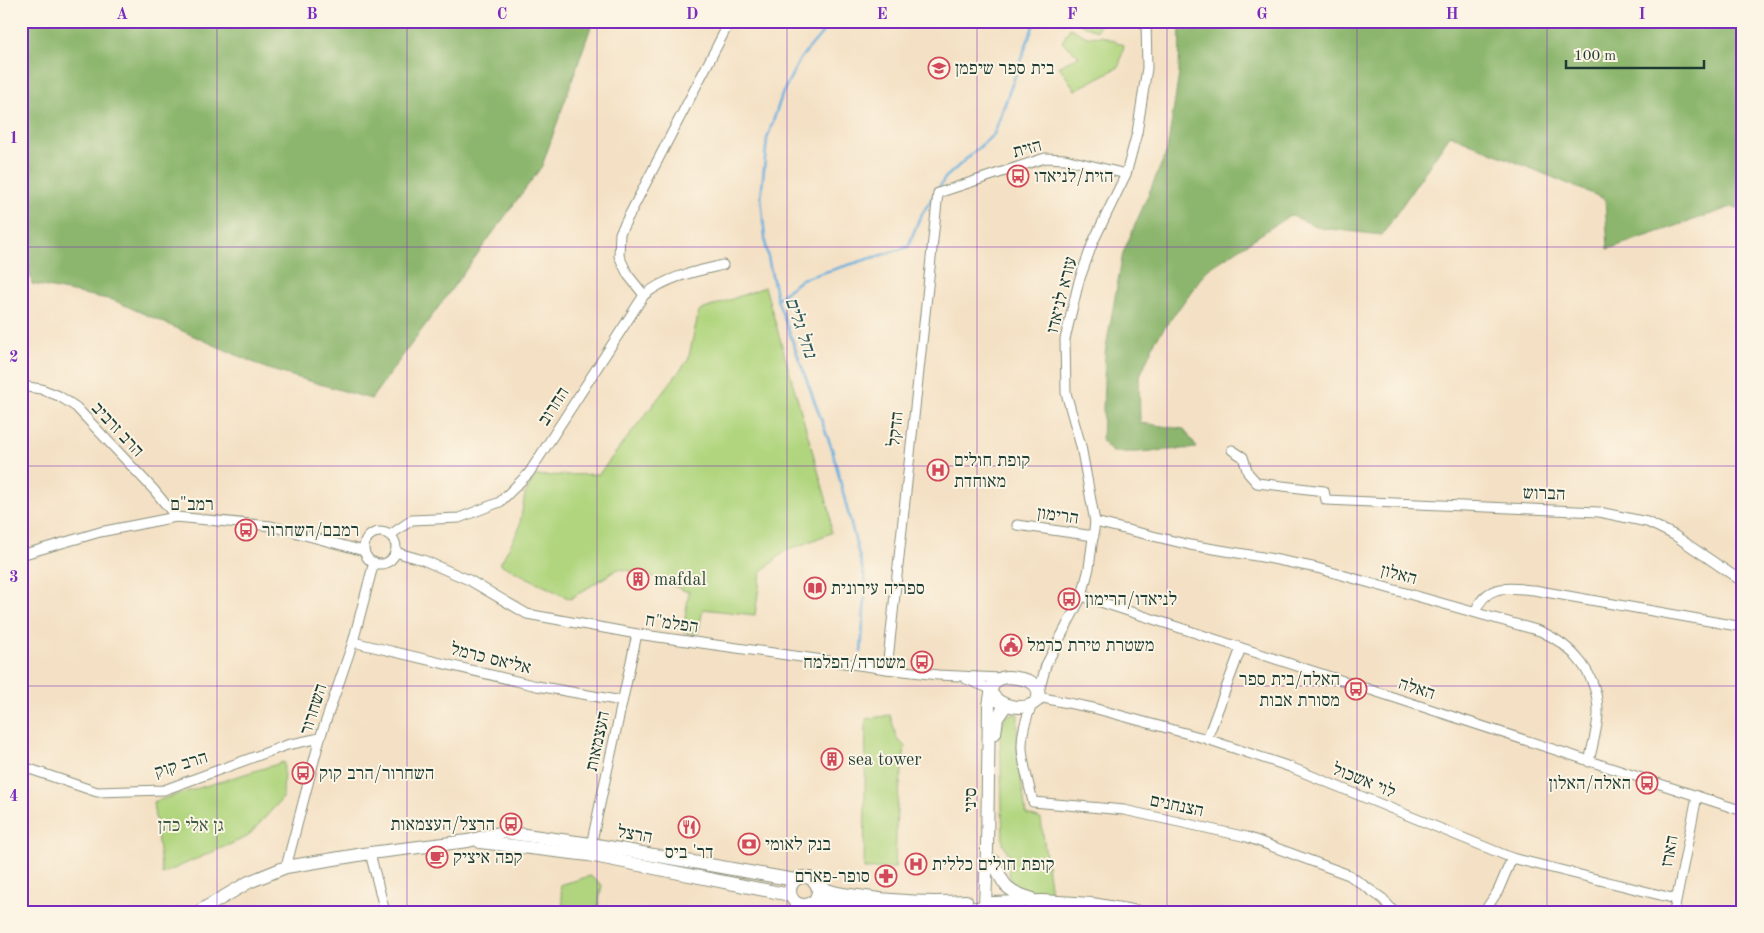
<svg xmlns="http://www.w3.org/2000/svg" width="1764" height="933" font-family="'Old Standard TT','Frank Ruhl Libre',serif">
  <rect width="100%" height="100%" fill="#fcf5e5"/>
  <filter id="ink" filterUnits="userSpaceOnUse"><feTurbulence type="fractalNoise" baseFrequency=".02" numOctaves="2"/><feDisplacementMap in="SourceGraphic" scale="10" xChannelSelector="R" yChannelSelector="G"/><feConvolveMatrix kernelMatrix="1 2 1 2 8 2 1 2 1" color-interpolation-filters="sRGB"/></filter>
  <filter id="wash" filterUnits="userSpaceOnUse"><feTurbulence type="fractalNoise" baseFrequency=".0096" numOctaves="4" result="noise"/><feDisplacementMap in="SourceGraphic" scale="20" xChannelSelector="R" yChannelSelector="G"/><feGaussianBlur stdDeviation="1.12" result="paint"/><feColorMatrix in="noise" values="0 0 0 0 0 0 0 0 0 0 0 0 0 0 0 0 0 1.4 0 .05"/><feComposite in="paint" operator="in"/></filter>
  <g filter="url(#wash)">
    <rect width="100%" height="100%" fill="#f4e1c5"/>
    <g fill="#b0d57e" stroke="#688959">
      <polygon points="1073,21 1101,21 1097,31"/>
      <polygon points="1070,28 1087,37 1102,36 1124,45 1119,67 1075,90 1059,66 1079,56 1062,42"/>
      <polygon points="765,287 830,512 831,533 784,552 761,572 755,615 703,609 698,633 683,632 689,591 685,591 644,573 618,569 570,599 500,564 519,529 525,494 535,476 599,474 688,360 699,311"/>
      <path d="M1018,714L1017,751L1026,814L1041,819L1051,894C1025,890 1003,891 1010,857L1003,844L1000,732L1006,715Z"/>
      <polygon points="890,715 897,738 905,747 897,807 895,868 864,869 866,719"/>
      <polygon points="284,762 283,798 247,837 162,874 153,802"/>
      <polygon points="590,876 602,885 597,912 564,912 560,885"/>
    </g>
    <g fill="#8cb66d" stroke="#567a50">
      <polygon points="21,21 593,21 542,166 371,399 268,369 113,300 32,284 21,227"/>
      <polygon points="1180,21 1743,21 1743,209 1732,207 1608,249 1605,199 1450,135 1382,235 1321,228 1290,215 1207,270 1155,341 1139,378 1140,423 1184,429 1197,448 1137,452 1112,452 1102,442 1105,353 1123,253 1167,151 1179,74"/>
    </g>
    <g fill="none" stroke-linecap="round" stroke-linejoin="round">
      <g stroke="#67afde" stroke-width="2.5">
        <polyline points="832,21 800,59 783,92 767,139 761,197 766,248 777,299 832,449 866,583 861,652"/>
        <polyline points="937,191 945,178 994,134 1035,21"/>
        <polyline points="777,299 802,279 908,247 919,219 934,195"/>
      </g>
    </g>
  </g>
  <g filter="url(#ink)">
    <g fill="none" stroke-linecap="round" stroke-linejoin="round">
      <g stroke="#8a8f7c" stroke-width="11">
        <g id="street">
          <polyline points="644,295 628,275 619,256 620,233 730,21"/>
          <polyline points="21,386 41,389 59,396 76,407 154,490 176,517"/>
          <polyline points="1232,450 1243,457 1248,473 1257,483 1324,491 1326,500 1599,512 1647,522 1660,528 1674,535 1743,582"/>
          <path d="M1095,522L1190,545L1268,558L1317,568L1540,631C1574,646 1599,676 1598,715C1597,731 1592,747 1589,762"/>
          <polyline points="1017,525 1094,536"/>
          <circle cx="380" cy="548" r="16"/>
          <path d="M390,535L412,520L459,518L500,502L529,473L644,295C669,276 693,272 723,265"/>
          <polyline points="395,552 423,560 469,580 527,614 637,634 887,669 938,675 1000,678"/>
          <polyline points="21,555 100,532 176,517 271,526 364,551"/>
          <polyline points="1082,596 1743,811"/>
          <path d="M1475,612C1487,583 1507,588 1534,590L1743,627"/>
          <polyline points="353,642 537,686 622,701"/>
          <polyline points="887,669 938,193 1045,158 1065,159 1126,174"/>
          <polyline points="966,679 991,689"/>
          <polyline points="1039,692 1046,665 1082,596 1089,568 1095,522 1081,446 1066,393 1065,339 1079,281 1093,242 1126,174 1137,133 1147,68 1146,21"/>
          <polyline points="1038,697 1093,708 1207,739 1290,767 1512,858 1676,899"/>
          <path d="M1032,705C1014,744 1024,762 1033,802L1124,810L1247,837L1349,875L1383,899L1394,912"/>
          <polyline points="1207,739 1241,648"/>
          <polyline points="21,766 97,792 164,790 287,745 320,738"/>
          <polyline points="590,850 637,634"/>
          <polyline points="370,853 385,912"/>
          <polyline points="286,867 320,738 353,642 374,562"/>
          <polyline points="1484,912 1498,891 1512,858"/>
          <polyline points="1674,912 1697,796"/>
        </g>
      </g>
      <g stroke="#8a8f7c" stroke-width="14">
        <g id="secondary">
          <path d="M1008,677C1023,678 1044,681 1037,701C1024,712 1000,707 991,693C991,683 999,677 1008,677Z"/>
          <polyline points="995,733 997,718 1006,705"/>
          <polyline points="480,842 589,855 790,895"/>
          <path d="M994,861C1002,884 1006,891 1030,898"/>
          <circle cx="804" cy="891" r="14"/>
          <path d="M817,885C830,893 843,894 858,896C894,902 929,903 966,901"/>
          <polyline points="816,900 910,912"/>
          <polyline points="985,907 987,849 989,706 991,693"/>
          <polyline points="198,912 249,882 286,867 370,853 468,841 503,832 591,844 795,880"/>
          <polyline points="940,912 985,907 993,903 1042,901 1092,904 1138,912"/>
        </g>
      </g>
      <use href="#street" stroke="#fff" stroke-width="9"/>
      <use href="#secondary" stroke="#fff" stroke-width="12"/>
    </g>
  </g>
  <path fill="none" stroke="#7b2cbf" stroke-width="1" stroke-opacity="0.55" d="M217,21V912M407,21V912M597,21V912M787,21V912M977,21V912M1167,21V912M1357,21V912M1547,21V912M21,247H1743M21,466H1743M21,686H1743"/>
  <defs>
    <g id="school-ring" transform="scale(1.125)"><circle r="9.5" fill="#fcf5e5" stroke="#d1495b" stroke-width="1.5"/><path d="M0-5L7-2L0 1L-7-2ZM-4 1L0 2.5L4 1V4Q0 6-4 4Z" fill="#d1495b"/></g>
    <g id="bus-ring" transform="scale(1.125)"><circle r="9.5" fill="#fcf5e5" stroke="#d1495b" stroke-width="1.5"/><path d="M-5-6H5V4H4V6H2V4H-2V6H-4V4H-5ZM-3.5-4V0h7V-4ZM-3.5 1.2v1.5H-2V1.2ZM2 1.2v1.5H3.5V1.2Z" fill="#d1495b"/></g>
    <g id="hospital-ring" transform="scale(1.125)"><circle r="9.5" fill="#fcf5e5" stroke="#d1495b" stroke-width="1.5"/><path d="M-5-5h3v3.5h4V-5h3V5h-3V1.5h-4V5h-3Z" fill="#d1495b"/></g>
    <g id="building-ring" transform="scale(1.125)"><circle r="9.5" fill="#fcf5e5" stroke="#d1495b" stroke-width="1.5"/><path d="M-4-6H4V6H1V3H-1V6H-4ZM-2.5-4.3h1.7v1.8h-1.7ZM.8-4.3h1.7v1.8H.8ZM-2.5-1h1.7V.8h-1.7ZM.8-1h1.7V.8H.8Z" fill="#d1495b"/></g>
    <g id="library-ring" transform="scale(1.125)"><circle r="9.5" fill="#fcf5e5" stroke="#d1495b" stroke-width="1.5"/><path d="M-6-4Q-3-5.5-.7-3.5V5Q-3 3-6 4ZM6-4Q3-5.5 .7-3.5V5Q3 3 6 4Z" fill="#d1495b"/></g>
    <g id="civic-ring" transform="scale(1.125)"><circle r="9.5" fill="#fcf5e5" stroke="#d1495b" stroke-width="1.5"/><path d="M-.6-6.5H3V-4.5H.6V-3L4-1V1h2V6H-6V1h2V-1L-.6-3ZM-1.2 2.5V6h2.4V2.5Z" fill="#d1495b"/></g>
    <g id="restaurant-ring" transform="scale(1.125)"><circle r="9.5" fill="#fcf5e5" stroke="#d1495b" stroke-width="1.5"/><path d="M-5-6h1v4h1v-4h1v4h1v-4h1v5L-1.5 .5V6h-2V.5L-5-1ZM5-6V6H3V1.5H1.5Q1.5-4 5-6Z" fill="#d1495b"/></g>
    <g id="bank-ring" transform="scale(1.125)"><circle r="9.5" fill="#fcf5e5" stroke="#d1495b" stroke-width="1.5"/><path d="M-6-4H6V4H-6ZM0-2.3a2.3 2.3 0 1 0 0 4.6a2.3 2.3 0 1 0 0-4.6Z" fill="#d1495b"/></g>
    <g id="cafe-ring" transform="scale(1.125)"><circle r="9.5" fill="#fcf5e5" stroke="#d1495b" stroke-width="1.5"/><path d="M-5.5-4.5H6V0H3Q3 3.5 0 3.5H-2.5Q-5.5 3.5-5.5 0ZM3-3.2v2h1.7v-2ZM-6 4.5H4V6H-6Z" fill="#d1495b"/></g>
    <g id="pharmacy-ring" transform="scale(1.125)"><circle r="9.5" fill="#fcf5e5" stroke="#d1495b" stroke-width="1.5"/><path d="M-2-6h4v4h4v4h-4v4h-4v-4h-4v-4h4Z" fill="#d1495b"/></g>
  </defs>
  <g fill-rule="evenodd">
    <use href="#school-ring" x="939" y="68"/>
    <use href="#bus-ring" x="1018" y="176"/>
    <use href="#hospital-ring" x="938" y="470"/>
    <use href="#bus-ring" x="246" y="530"/>
    <use href="#building-ring" x="638" y="579"/>
    <use href="#library-ring" x="815" y="588"/>
    <use href="#bus-ring" x="1069" y="599"/>
    <use href="#civic-ring" x="1011" y="645"/>
    <use href="#bus-ring" x="922" y="662"/>
    <use href="#bus-ring" x="1356" y="689"/>
    <use href="#building-ring" x="832" y="759"/>
    <use href="#bus-ring" x="303" y="773"/>
    <use href="#bus-ring" x="1647" y="783"/>
    <use href="#bus-ring" x="511" y="824"/>
    <use href="#restaurant-ring" x="689" y="827"/>
    <use href="#bank-ring" x="749" y="844"/>
    <use href="#cafe-ring" x="437" y="857"/>
    <use href="#hospital-ring" x="916" y="864"/>
    <use href="#pharmacy-ring" x="886" y="876"/>
  </g>
  <g text-anchor="middle" stroke-width="4" stroke-linejoin="round" paint-order="stroke">
    <g font-size="18" fill="#1f3d34" stroke="#fcf5e5" text-anchor="start">
      <text x="955" y="74">בית ספר שיפמן</text>
      <text x="1034" y="182">הזית/לניאדו</text>
      <text x="954" y="466">קופת חולים<tspan x="954" dy="21">מאוחדת</tspan></text>
      <text x="262" y="536">רמבם/השחרור</text>
      <text x="654" y="585">mafdal</text>
      <text x="831" y="594">ספריה עירונית</text>
      <text x="1085" y="605">לניאדו/הרימון</text>
      <text x="1027" y="651">משטרת טירת כרמל</text>
      <text x="906" y="668" text-anchor="end">משטרה/הפלמח</text>
      <text x="1340" y="685" text-anchor="end">האלה/בית ספר<tspan x="1340" dy="21">מסורת אבות</tspan></text>
      <text x="848" y="765">sea tower</text>
      <text x="319" y="779">השחרור/הרב קוק</text>
      <text x="1631" y="789" text-anchor="end">האלה/האלון</text>
      <text x="495" y="830" text-anchor="end">הרצל/העצמאות</text>
      <text x="765" y="850">בנק לאומי</text>
      <text x="689" y="858" text-anchor="middle">דר' ביס</text>
      <text x="453" y="863">קפה איציק</text>
      <text x="932" y="870">קופת חולים כללית</text>
      <text x="870" y="882" text-anchor="end">סופר-פארם</text>
    </g>
    <g font-size="18" fill="#1f3d34" stroke="#fcf5e5">
      <text transform="translate(1027 148) rotate(-15)" y="6">הזית</text>
      <text transform="translate(1061 295) rotate(-76)" y="6">עזרא לניאדו</text>
      <text transform="translate(553 406) rotate(-57)" y="6">החרוב</text>
      <text transform="translate(118 429) rotate(47)" y="6">הרב זרביב</text>
      <text transform="translate(895 429) rotate(-84)" y="6">הדקל</text>
      <text transform="translate(1544 493) rotate(2)" y="6">הברוש</text>
      <text x="192" y="510">רמב"ם</text>
      <text transform="translate(1058 515) rotate(8)" y="6">הרימון</text>
      <text transform="translate(1399 574) rotate(15)" y="6">האלון</text>
      <text transform="translate(672 623) rotate(8)" y="6">הפלמ"ח</text>
      <text transform="translate(491 658) rotate(14)" y="6">אליאס כרמל</text>
      <text transform="translate(1417 688) rotate(18)" y="6">האלה</text>
      <text transform="translate(313 709) rotate(-72)" y="6">השחרור</text>
      <text transform="translate(597 741) rotate(-78)" y="6">העצמאות</text>
      <text transform="translate(181 764) rotate(-17)" y="6">הרב קוק</text>
      <text transform="translate(1364 780) rotate(22)" y="6">לוי אשכול</text>
      <text transform="translate(970 800) rotate(-89)" y="6">סיני</text>
      <text transform="translate(1177 805) rotate(12)" y="6">הצנחנים</text>
      <text transform="translate(635 834) rotate(10)" y="6">הרצל</text>
      <text transform="translate(1669 851) rotate(-79)" y="6">הארז</text>
    </g>
    <g font-size="18" fill="#3c5b43" stroke="#fcf5e5">
      <text x="191" y="831">גן אלי כהן</text>
    </g>
    <g font-size="19" font-style="italic" fill="#315a5e" stroke="#fcf5e5">
      <text transform="translate(802 327) rotate(71)" y="7">נחל גלים</text>
    </g>
  </g>
  <rect width="1764" height="933" fill="none" stroke="#fcf5e5" stroke-width="55"/>
  <path d="M1566 60v8h138v-8" fill="none" stroke="#1f3d34" stroke-width="2.5"/>
  <text x="1574" y="60" font-size="15" fill="#1f3d34" stroke="#fcf5e5" stroke-width="4" paint-order="stroke">100 m</text>
  <rect x="28" y="28" width="1708" height="878" fill="none" stroke="#7b2cbf" stroke-width="2"/>
  <g font-size="16" text-anchor="middle" font-weight="bold" fill="#7b2cbf">
    <text x="122" y="19">A</text>
    <text x="312" y="19">B</text>
    <text x="502" y="19">C</text>
    <text x="692" y="19">D</text>
    <text x="882" y="19">E</text>
    <text x="1072" y="19">F</text>
    <text x="1262" y="19">G</text>
    <text x="1452" y="19">H</text>
    <text x="1642" y="19">I</text>
    <text x="14" y="143">1</text>
    <text x="14" y="362">2</text>
    <text x="14" y="582">3</text>
    <text x="14" y="801">4</text>
  </g>
</svg>
